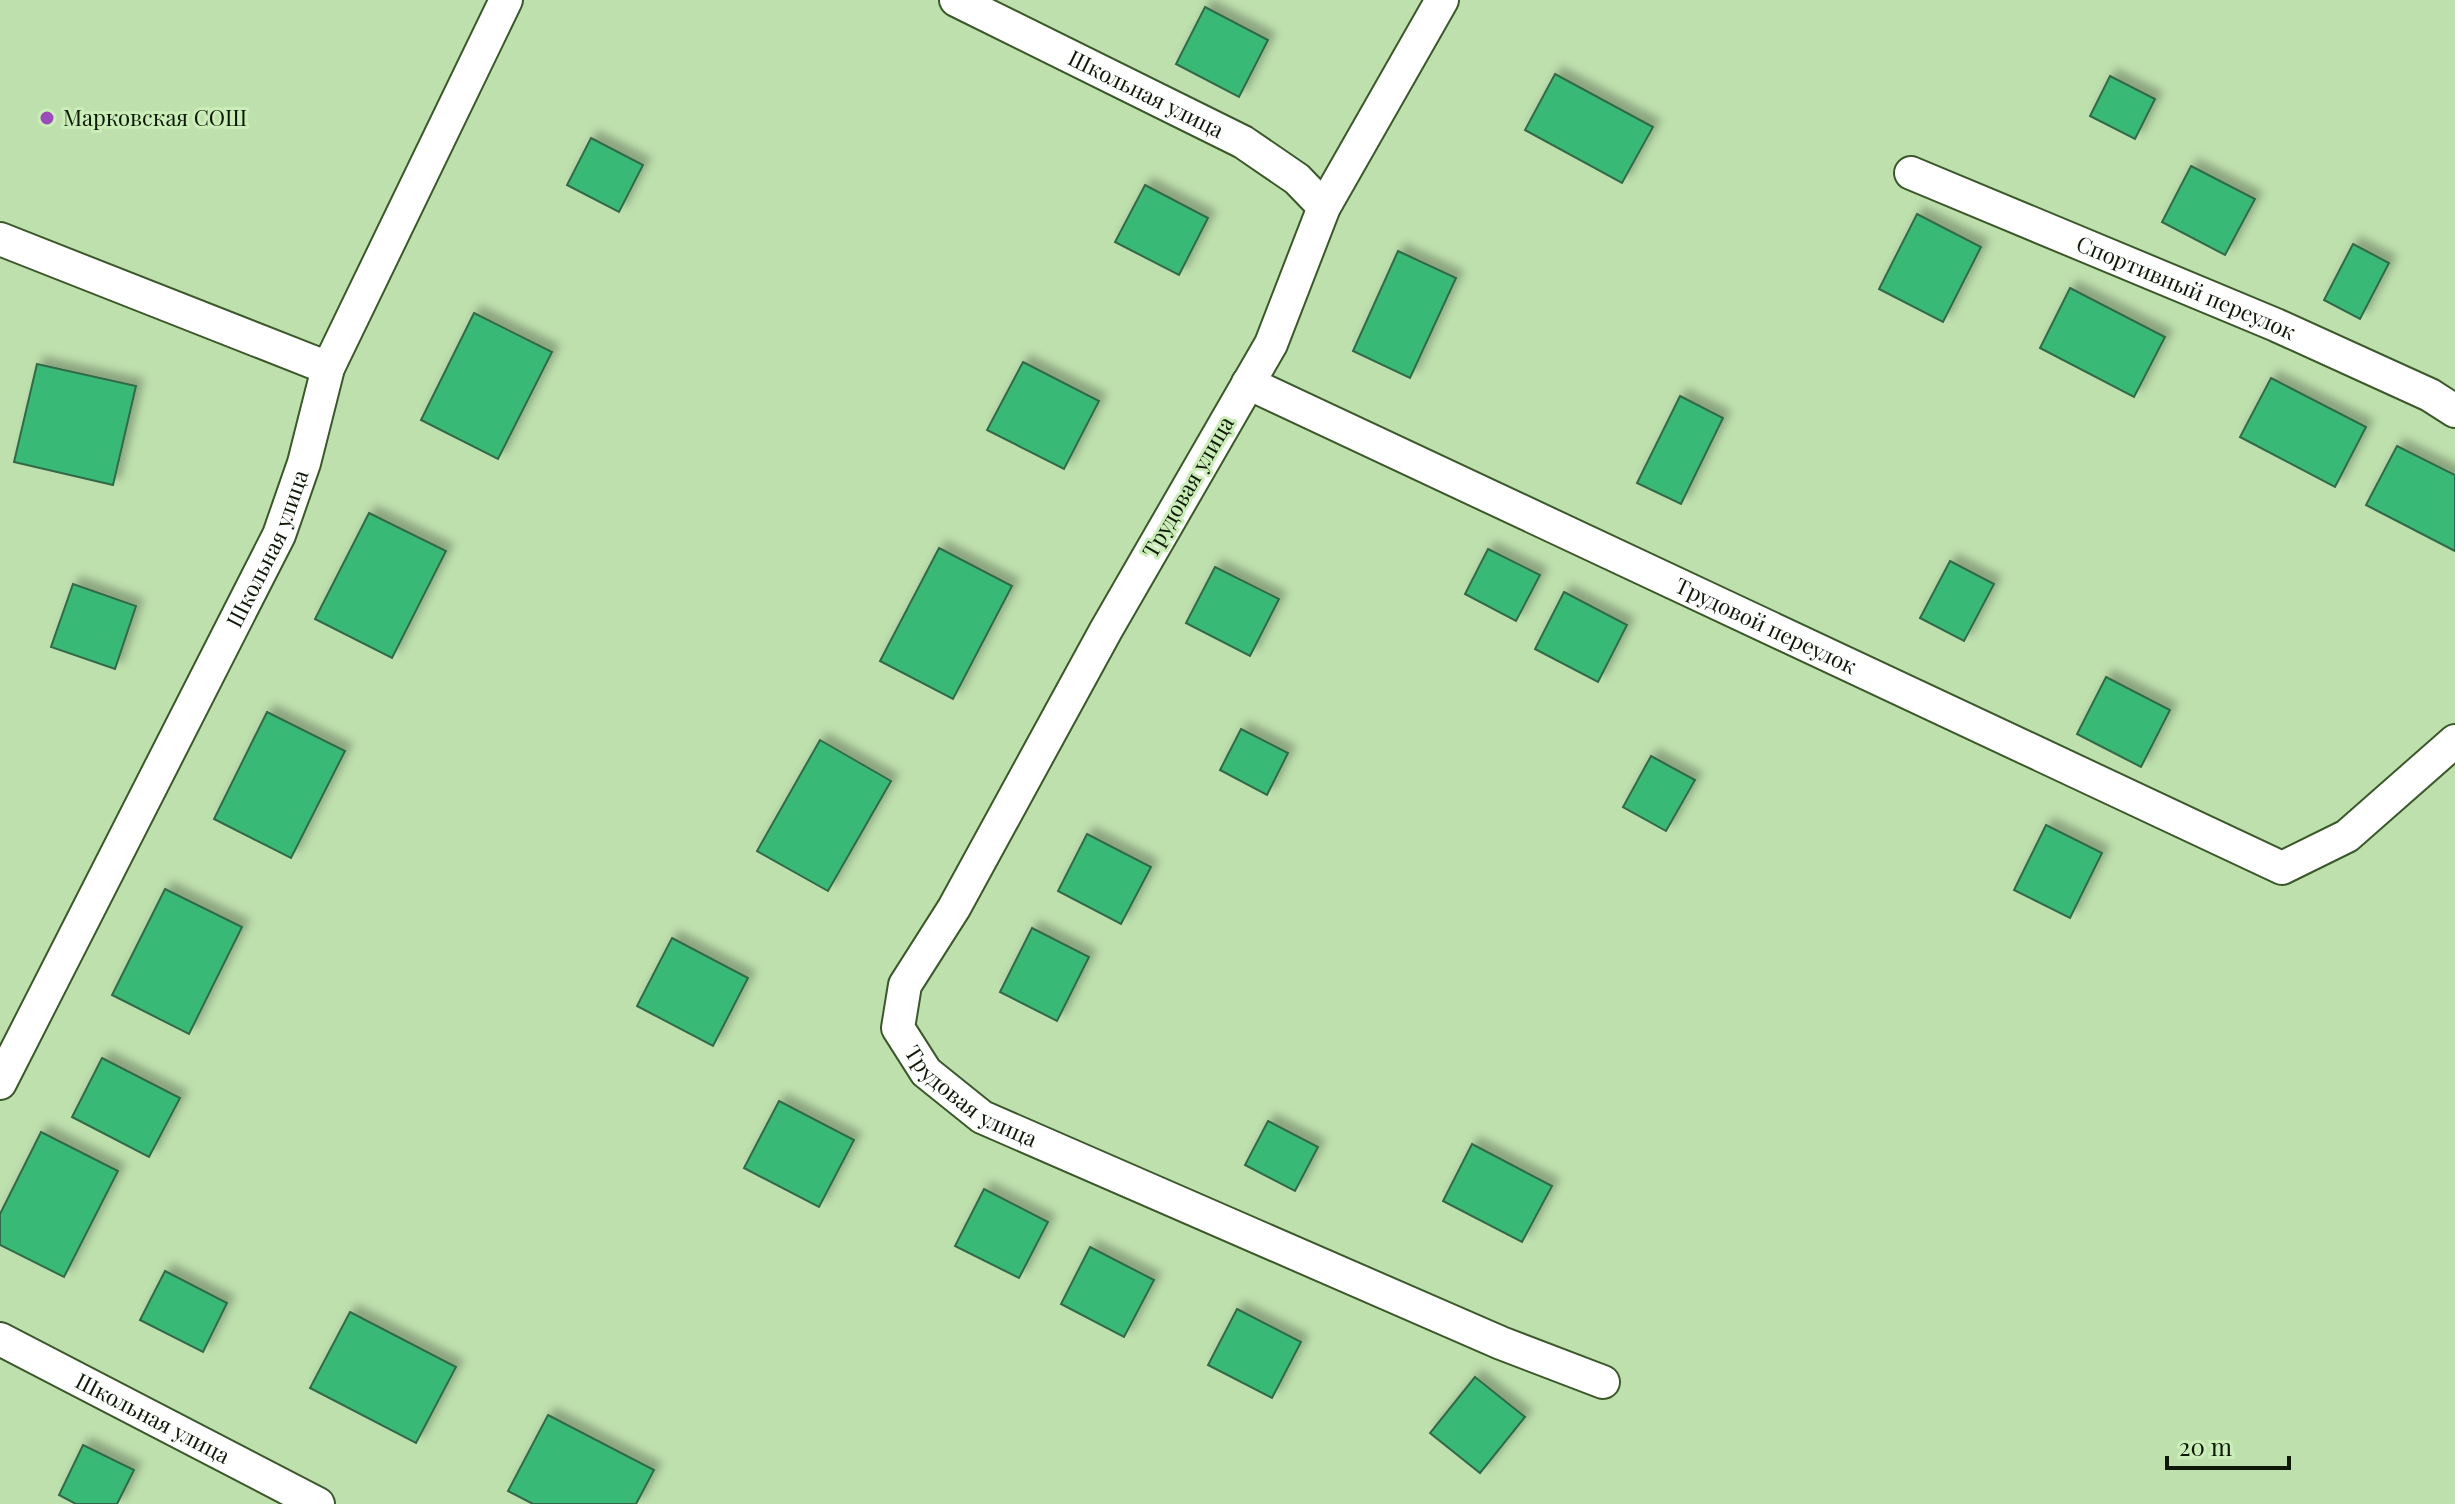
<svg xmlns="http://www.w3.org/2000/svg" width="2455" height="1504" font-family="'Playfair Display',serif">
  <defs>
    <filter id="shadow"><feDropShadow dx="7" dy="-7" stdDeviation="4" flood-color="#0004"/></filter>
  </defs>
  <rect width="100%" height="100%" fill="#bee0ad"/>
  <g fill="#39b974" stroke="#336948" stroke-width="2" filter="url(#shadow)">
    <polygon points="1205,7 1268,40 1239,97 1176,64"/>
    <polygon points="1555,74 1653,127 1622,183 1525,130"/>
    <polygon points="2110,76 2155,99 2135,139 2090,116"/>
    <polygon points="591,138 643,165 619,212 567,185"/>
    <polygon points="2191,166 2255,199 2225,255 2162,222"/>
    <polygon points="1145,185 1208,218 1179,275 1115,242"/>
    <polygon points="1917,214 1981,247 1943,322 1879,289"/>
    <polygon points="2353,244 2389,263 2360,319 2324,300"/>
    <polygon points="1398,251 1456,278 1410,378 1353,351"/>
    <polygon points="2070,288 2165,337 2134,397 2040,348"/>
    <polygon points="474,313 552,352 498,459 421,420"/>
    <polygon points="1023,362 1099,401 1064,469 987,430"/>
    <polygon points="37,364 136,386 113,485 14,462"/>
    <polygon points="2271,378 2366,427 2335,487 2240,437"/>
    <polygon points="1680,396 1723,418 1681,504 1637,483"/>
    <polygon points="2397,446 2455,475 2455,551 2366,505"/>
    <polygon points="369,513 446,551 392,658 315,619"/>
    <polygon points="939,548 1012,586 953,699 880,661"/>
    <polygon points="1488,549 1540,575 1516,621 1465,594"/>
    <polygon points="1950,561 1994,584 1964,641 1920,618"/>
    <polygon points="1215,567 1279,599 1250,656 1186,623"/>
    <polygon points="73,584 136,606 115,669 51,647"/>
    <polygon points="1564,592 1627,625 1598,682 1535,649"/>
    <polygon points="2106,677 2170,710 2141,767 2077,734"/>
    <polygon points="267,712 345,751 291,858 214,819"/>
    <polygon points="1241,729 1288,753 1267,795 1220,770"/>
    <polygon points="820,740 891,781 828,891 757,851"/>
    <polygon points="1651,756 1695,780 1666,831 1623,807"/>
    <polygon points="2046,825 2102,853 2070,918 2014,890"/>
    <polygon points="1087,834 1151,867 1121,924 1058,891"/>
    <polygon points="165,889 242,927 189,1034 112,995"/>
    <polygon points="1032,928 1089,957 1057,1021 1000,992"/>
    <polygon points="672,938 748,978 713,1046 637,1006"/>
    <polygon points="102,1058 180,1098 149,1157 72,1117"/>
    <polygon points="779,1101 854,1140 819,1207 744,1168"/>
    <polygon points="1268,1121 1318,1147 1295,1191 1245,1165"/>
    <polygon points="41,1132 118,1171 64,1277 0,1245 0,1214"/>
    <polygon points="1472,1144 1552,1186 1522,1242 1443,1201"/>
    <polygon points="984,1189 1048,1222 1019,1278 955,1246"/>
    <polygon points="1090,1247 1154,1280 1124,1337 1061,1304"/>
    <polygon points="165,1271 227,1303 203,1352 140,1320"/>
    <polygon points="1237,1309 1301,1342 1272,1398 1208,1365"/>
    <polygon points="350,1312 456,1367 416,1443 310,1388"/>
    <polygon points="1475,1377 1525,1417 1480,1473 1430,1433"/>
    <polygon points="548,1415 654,1470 636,1504 533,1504 508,1491"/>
    <polygon points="83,1445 134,1470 117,1504 76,1504 59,1495"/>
  </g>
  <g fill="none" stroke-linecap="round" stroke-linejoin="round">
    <g stroke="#3b582b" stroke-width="36">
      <g id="street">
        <path id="s1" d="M956,0L1243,142L1297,179L1324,207"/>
        <path id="s2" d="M1442,0L1324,207L1271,344L1106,630L954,908L905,985L898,1028L926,1072L982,1117L1501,1343L1603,1382"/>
        <path id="s3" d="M1911,173L2276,325L2430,395L2455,411"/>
        <polyline points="0,239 328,368"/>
        <path id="s4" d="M1248,383L2282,868L2347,836L2455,741"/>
        <path id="s5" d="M0,1083L279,535L304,463L328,368L506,0"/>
        <path id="s6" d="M0,1339L318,1504"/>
      </g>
    </g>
    <use href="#street" stroke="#fff" stroke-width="32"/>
  </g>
  <circle fill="#9c4bbb" stroke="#cbeeb9" stroke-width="3" cx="47" cy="118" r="8"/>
  <g text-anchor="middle" stroke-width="6" stroke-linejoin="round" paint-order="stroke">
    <g font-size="22" fill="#0d1906" stroke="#cbeeb9">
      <text dy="8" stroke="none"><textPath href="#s1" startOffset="212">Школьная улица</textPath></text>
      <text dy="8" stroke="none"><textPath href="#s3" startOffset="298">Спортивный переулок</textPath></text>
      <text transform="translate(1188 487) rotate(-60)" y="8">Трудовая улица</text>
      <text dy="8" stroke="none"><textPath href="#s5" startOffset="598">Школьная улица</textPath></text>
      <text dy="8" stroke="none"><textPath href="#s4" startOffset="572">Трудовой переулок</textPath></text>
      <text dy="8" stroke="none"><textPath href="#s2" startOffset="1270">Трудовая улица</textPath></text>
      <text dy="8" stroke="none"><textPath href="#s6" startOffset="172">Школьная улица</textPath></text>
    </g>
    <g font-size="22" fill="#0d1906" stroke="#cbeeb9" text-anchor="start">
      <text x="63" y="126">Марковская СОШ</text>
    </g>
  </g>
  <path d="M2167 1456v12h122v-12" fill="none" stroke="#0d1906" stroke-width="4"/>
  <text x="2179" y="1456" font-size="24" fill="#0d1906" stroke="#cbeeb9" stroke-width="6" paint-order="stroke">20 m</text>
</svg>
